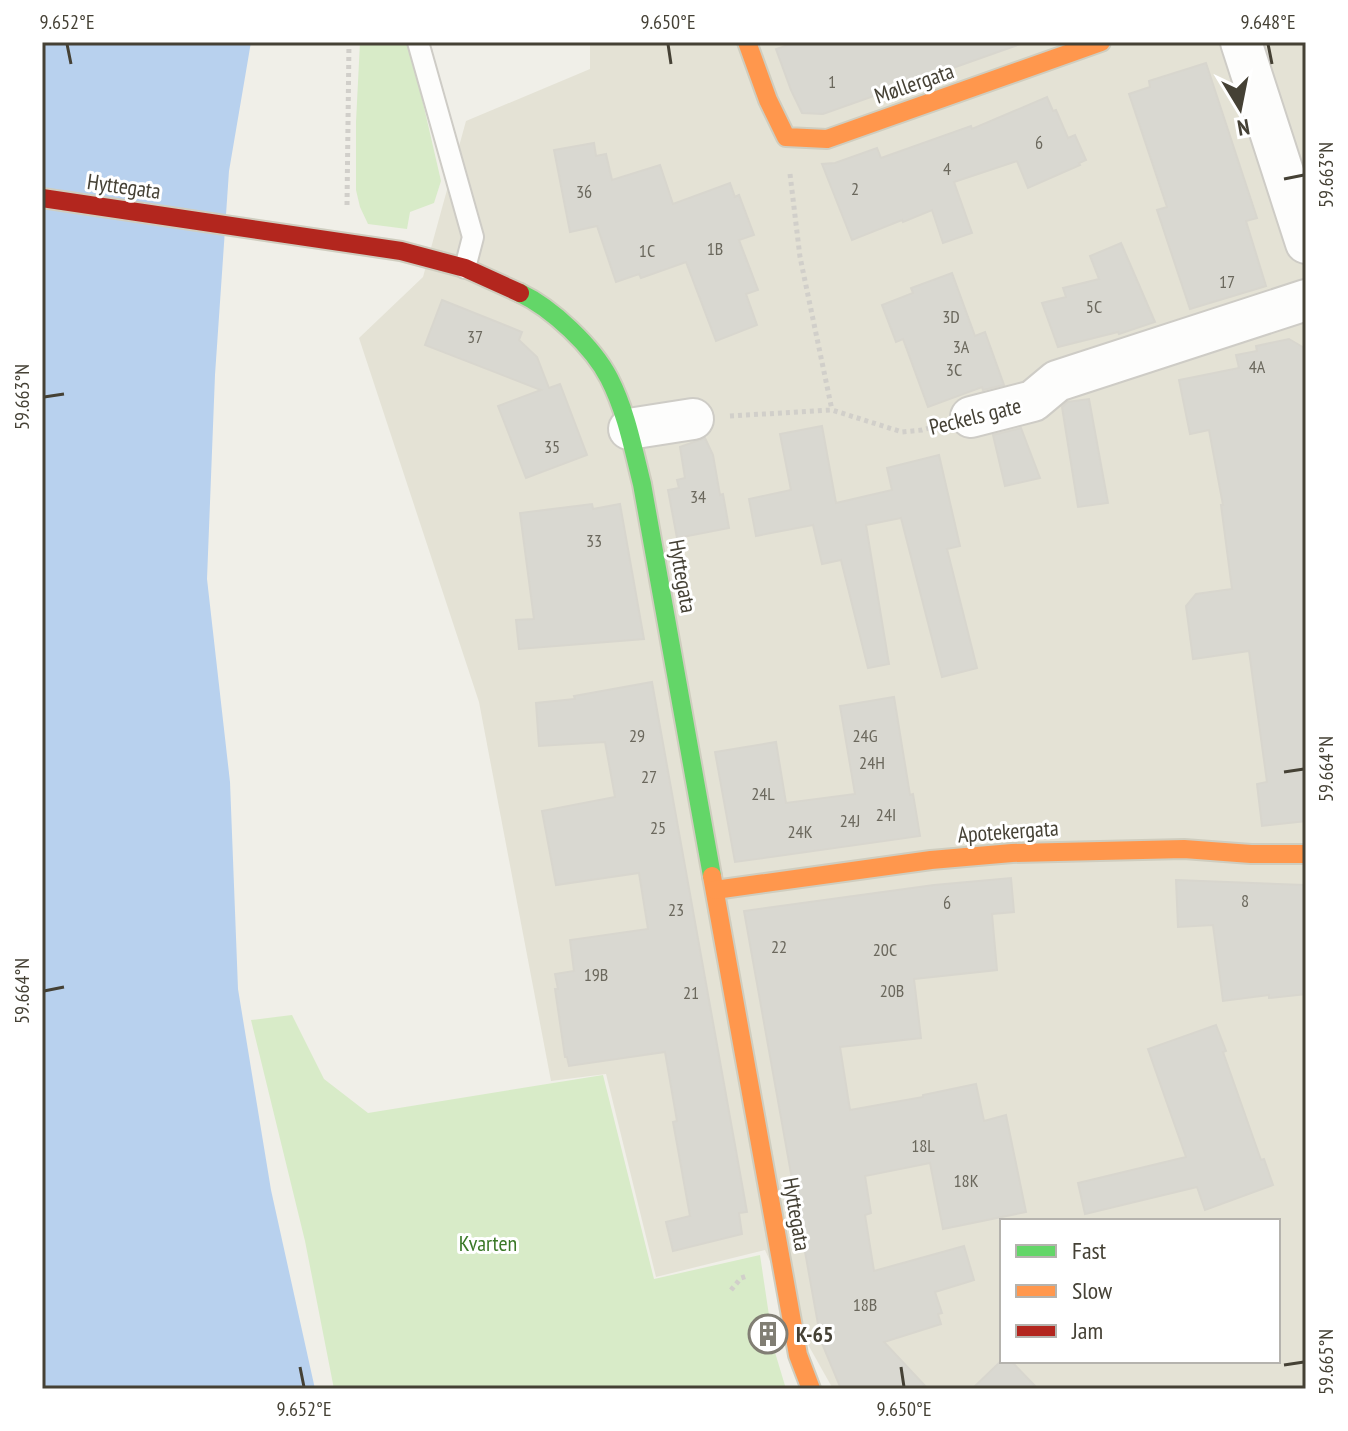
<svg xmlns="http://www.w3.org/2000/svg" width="1348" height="1431" font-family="'PT Sans Narrow',sans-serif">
  <rect width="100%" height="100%" fill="#f0efe8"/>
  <path fill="#e4e2d5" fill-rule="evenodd" d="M590,42H1306V1389H833L806,1341L765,1250L656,1277L606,1074L551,1081L479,702L359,338L423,277L466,121L590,69ZM1002,1221H1278V1361H1002Z"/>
  <g fill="#d8ebc8">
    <polygon points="360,42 409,42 441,181 434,203 410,212 407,229 368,224 360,207 356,190 356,122"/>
    <polygon points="292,1015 324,1079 368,1113 603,1075 654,1279 760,1255 774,1349 786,1389 334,1389 305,1241 251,1020"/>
  </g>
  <polygon fill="#b8d1ee" points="42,42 251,42 229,171 215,375 207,579 230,782 238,989 271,1190 315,1389 42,1389"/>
  <g fill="#d9d8d1" stroke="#d8d6ce" stroke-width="2">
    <polygon points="797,42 1026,42 823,114 802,113 791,90 776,49"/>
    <polygon points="1206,63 1257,218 1246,221 1266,286 1190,309 1157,210 1167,207 1129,94 1150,87 1149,81"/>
    <polygon points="1047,97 1053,111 1056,110 1068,138 1075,135 1086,160 1079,163 1080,165 1028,188 1017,161 954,182 972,233 943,243 932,210 903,222 902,220 852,240 822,164 835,163 877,148 881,158 971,126 972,129"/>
    <polygon points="594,143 596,156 606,154 612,180 660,165 673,204 730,183 735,197 739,195 754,235 739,240 758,290 746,294 757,325 716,341 686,262 641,278 639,274 616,282 597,226 570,232 554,150"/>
    <polygon points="1121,243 1155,322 1119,334 1118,332 1058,347 1042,303 1066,297 1063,288 1099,279 1090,256"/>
    <polygon points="952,273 975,336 985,332 1004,385 983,390 982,387 928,407 903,339 896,342 882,305 913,293 911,288"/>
    <polygon points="442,300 522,332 519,340 537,357 549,388 560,384 587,455 526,478 498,406 541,390 425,345"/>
    <polygon points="1289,339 1306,349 1306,821 1262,826 1257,784 1267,782 1249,651 1193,659 1186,606 1196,594 1232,589 1221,505 1223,505 1209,430 1190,434 1179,380 1239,368 1236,355 1257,351 1256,346"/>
    <polygon points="1089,399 1108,503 1078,507 1062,407 1067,402"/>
    <polygon points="822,426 836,503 892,490 887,468 939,455 960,546 947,549 977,668 942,677 901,518 866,525 889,664 868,668 841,560 822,564 813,525 756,536 749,499 791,490 780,434"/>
    <polygon points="1021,428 1040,478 1005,486 993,435"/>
    <polygon points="705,438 713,455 720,495 723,494 729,528 677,538 668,490 679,488 677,480 685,478 680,447"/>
    <polygon points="592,504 593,509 620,504 644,639 519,649 516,620 534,619 520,513"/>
    <polygon points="652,682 747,1212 739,1213 742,1234 673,1251 666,1222 690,1216 673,1122 677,1121 665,1052 569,1066 567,1057 565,1057 555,989 558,989 555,974 574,971 570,940 648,929 639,873 556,885 542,811 615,797 605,742 539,746 536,703 575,699 574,696"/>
    <polygon points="894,697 910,795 913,794 920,836 735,862 715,752 776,742 786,803 855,794 840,706"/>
    <polygon points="1011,878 1014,912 992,914 997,970 914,979 921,1038 840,1047 850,1110 923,1097 923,1095 976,1084 984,1121 1006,1115 1026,1212 943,1229 930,1163 865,1176 871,1213 865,1215 874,1271 964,1246 974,1280 935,1292 942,1313 938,1314 941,1324 884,1342 928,1389 841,1389 821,1341 744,911 934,885"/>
    <polygon points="1176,880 1305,885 1306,994 1269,998 1269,995 1223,1001 1213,925 1178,927"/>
    <polygon points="1216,1025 1226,1051 1223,1052 1261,1160 1264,1159 1273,1185 1205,1210 1197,1187 1085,1214 1078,1183 1186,1157 1148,1049"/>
    <polygon points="1002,1360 1011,1361 1038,1389 972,1389"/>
  </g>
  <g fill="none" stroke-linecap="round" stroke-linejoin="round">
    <g stroke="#ceccc6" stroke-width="24">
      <polyline id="lane" points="418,42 473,237 465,268"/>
    </g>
    <g stroke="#ceccc6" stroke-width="44">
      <g id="street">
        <polyline points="1241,42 1306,243"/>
        <polyline points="971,417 1033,401 1057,381 1306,300"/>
        <polyline points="629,429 693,419"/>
      </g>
    </g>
    <g stroke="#cfcdbf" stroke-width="22">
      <path id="fast" d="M520,293C552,308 593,347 609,378C626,411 633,448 642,484L712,876"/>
    </g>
    <g stroke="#cfcdbf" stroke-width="22">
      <g id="slow">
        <polyline points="747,42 768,100 786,137 827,139 1101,42"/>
        <polyline points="712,876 798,1355 811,1389"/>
        <polyline points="715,890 931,860 1012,853 1184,849 1251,854 1306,854"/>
      </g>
    </g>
    <g stroke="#cfcdbf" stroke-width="22">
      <polyline id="jam" points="42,198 401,251 465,268 520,293"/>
    </g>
    <g stroke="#d1cfca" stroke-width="5" stroke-dasharray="4 4" stroke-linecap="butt">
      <polyline points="790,174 800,257 832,410"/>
      <polyline points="347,205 349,42"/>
      <polyline points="730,416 832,410 902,432 922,430 936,426"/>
      <polyline points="731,1290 741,1278 747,1276"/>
    </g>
    <use href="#lane" stroke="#fdfdfc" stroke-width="20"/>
    <use href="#street" stroke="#fdfdfc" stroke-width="40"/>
    <use href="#fast" stroke="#63d668" stroke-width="18"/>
    <use href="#slow" stroke="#ff974d" stroke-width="18"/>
    <use href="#jam" stroke="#b3261e" stroke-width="18"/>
  </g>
  <path fill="none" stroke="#454135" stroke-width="3" d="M67,44L71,64M668,44L671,64M1268,44L1272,64M1284,179L1304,175M44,397L64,394M1284,772L1304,769M44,991L64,987M1284,1365L1304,1362M300,1367L304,1387M901,1367L904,1387"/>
  <defs>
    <g id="building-ring" transform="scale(2)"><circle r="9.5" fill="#fff" stroke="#817e74" stroke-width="1.5"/><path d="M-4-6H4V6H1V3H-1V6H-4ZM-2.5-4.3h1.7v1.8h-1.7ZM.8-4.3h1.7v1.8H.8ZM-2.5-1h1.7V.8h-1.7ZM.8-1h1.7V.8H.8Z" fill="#817e74"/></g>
  </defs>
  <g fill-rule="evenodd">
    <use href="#building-ring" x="768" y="1334"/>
  </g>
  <g text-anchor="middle" stroke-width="6" stroke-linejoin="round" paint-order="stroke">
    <g font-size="18" fill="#6b685d">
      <text x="832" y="88">1</text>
      <text x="1039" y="149">6</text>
      <text x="947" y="175">4</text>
      <text x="855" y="195">2</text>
      <text x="584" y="198">36</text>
      <text x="715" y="255">1B</text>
      <text x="647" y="257">1C</text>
      <text x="1227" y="288">17</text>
      <text x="1094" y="313">5C</text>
      <text x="951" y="323">3D</text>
      <text x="475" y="343">37</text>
      <text x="961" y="353">3A</text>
      <text x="1257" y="373">4A</text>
      <text x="954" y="376">3C</text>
      <text x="552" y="453">35</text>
      <text x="698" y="503">34</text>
      <text x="594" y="547">33</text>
      <text x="637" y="742">29</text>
      <text x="865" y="742">24G</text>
      <text x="872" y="769">24H</text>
      <text x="649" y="783">27</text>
      <text x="763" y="800">24L</text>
      <text x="886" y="821">24I</text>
      <text x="850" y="827">24J</text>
      <text x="658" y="834">25</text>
      <text x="800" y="838">24K</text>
      <text x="1245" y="907">8</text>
      <text x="947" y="909">6</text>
      <text x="676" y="916">23</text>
      <text x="779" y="953">22</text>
      <text x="885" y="956">20C</text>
      <text x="596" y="981">19B</text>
      <text x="892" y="997">20B</text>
      <text x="691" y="999">21</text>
      <text x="923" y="1152">18L</text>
      <text x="966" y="1187">18K</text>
      <text x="865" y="1311">18B</text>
    </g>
    <g font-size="22" fill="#454135" stroke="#fff">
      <text transform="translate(914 83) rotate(-19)" y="8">Møllergata</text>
      <text transform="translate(124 186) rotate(8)" y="8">Hyttegata</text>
      <text transform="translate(975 416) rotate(-14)" y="8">Peckels gate</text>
      <text transform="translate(683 576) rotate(80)" y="8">Hyttegata</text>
      <text transform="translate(1008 831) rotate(-4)" y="8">Apotekergata</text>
      <text transform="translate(797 1214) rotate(80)" y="8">Hyttegata</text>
    </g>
    <g font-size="22" fill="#3a7827" stroke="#fff">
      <text x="488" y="1251">Kvarten</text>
    </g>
    <g font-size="22" font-weight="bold" fill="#454135" stroke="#fff" text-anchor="start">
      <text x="796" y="1342">K-65</text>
    </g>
  </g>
  <rect width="1348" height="1431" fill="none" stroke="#ffffff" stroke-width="88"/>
  <rect x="1000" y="1219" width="280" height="144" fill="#ffffff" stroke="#b5b3ae" stroke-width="2"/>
  <rect x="1016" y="1245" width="40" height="12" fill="#63d668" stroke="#b5b3ae" stroke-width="2"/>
  <text x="1072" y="1259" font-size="24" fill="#454135">Fast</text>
  <rect x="1016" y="1285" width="40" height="12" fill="#ff974d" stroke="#b5b3ae" stroke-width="2"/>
  <text x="1072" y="1299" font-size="24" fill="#454135">Slow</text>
  <rect x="1016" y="1325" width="40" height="12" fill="#b3261e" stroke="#b5b3ae" stroke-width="2"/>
  <text x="1072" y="1339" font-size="24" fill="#454135">Jam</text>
  <g transform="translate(1240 108) rotate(170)" stroke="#ffffff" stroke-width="6" paint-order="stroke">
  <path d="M0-6L14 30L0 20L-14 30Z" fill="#454135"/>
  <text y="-12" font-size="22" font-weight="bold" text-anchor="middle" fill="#454135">N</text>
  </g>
  <rect x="44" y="44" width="1260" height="1343" fill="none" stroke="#454135" stroke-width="3"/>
  <g font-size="20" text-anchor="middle" fill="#454135">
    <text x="67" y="29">9.652°E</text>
    <text x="668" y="29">9.650°E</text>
    <text x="1268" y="29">9.648°E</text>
    <text transform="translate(1326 175) rotate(-90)" y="7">59.663°N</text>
    <text transform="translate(22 397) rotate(-90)" y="7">59.663°N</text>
    <text transform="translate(1326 769) rotate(-90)" y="7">59.664°N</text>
    <text transform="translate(22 991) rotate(-90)" y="7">59.664°N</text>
    <text transform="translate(1326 1362) rotate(-90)" y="7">59.665°N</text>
    <text x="304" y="1416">9.652°E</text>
    <text x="904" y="1416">9.650°E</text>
  </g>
</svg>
